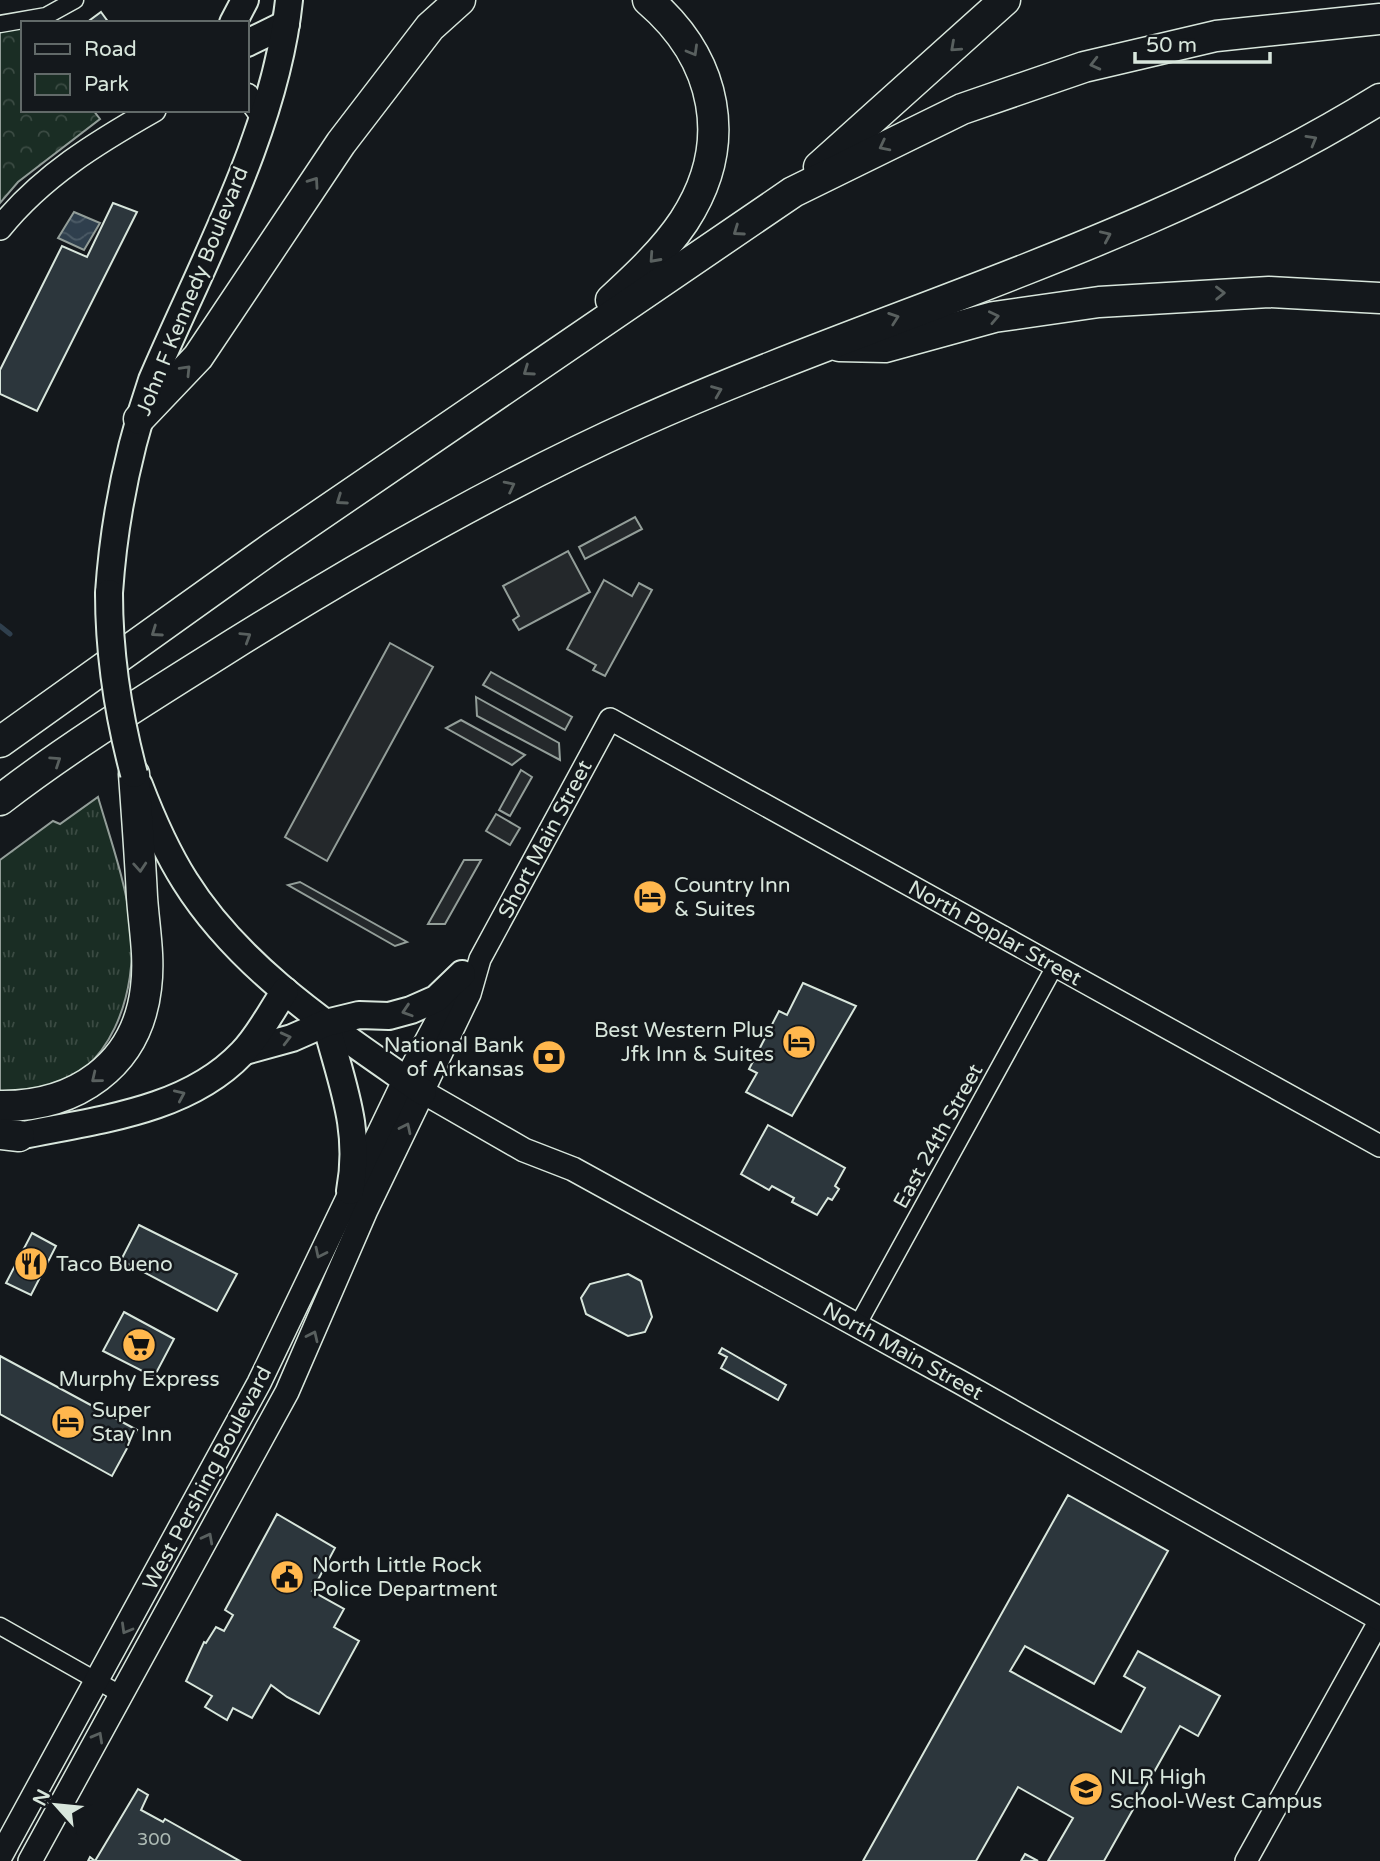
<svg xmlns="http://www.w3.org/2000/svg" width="1380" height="1861" font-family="'Varela Round',sans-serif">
  <defs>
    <pattern id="grass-tufts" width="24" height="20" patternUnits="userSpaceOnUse" patternTransform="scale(1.75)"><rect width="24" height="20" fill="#1a2d24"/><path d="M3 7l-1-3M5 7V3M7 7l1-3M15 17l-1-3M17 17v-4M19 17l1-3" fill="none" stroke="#3b4b43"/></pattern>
    <pattern id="park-crowns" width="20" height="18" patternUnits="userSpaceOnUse" patternTransform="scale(1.75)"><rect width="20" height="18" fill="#1a2d24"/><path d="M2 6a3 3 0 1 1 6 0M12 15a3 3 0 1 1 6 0" fill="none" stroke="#3b4b43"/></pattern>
    <pattern id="water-waves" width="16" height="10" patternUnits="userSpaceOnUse" patternTransform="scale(1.75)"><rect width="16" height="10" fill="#2f3f4d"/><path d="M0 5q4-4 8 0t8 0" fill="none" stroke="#4c5b66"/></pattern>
  </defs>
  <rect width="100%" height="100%" fill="#14181c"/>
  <path fill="url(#grass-tufts)" stroke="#939e99" stroke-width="2" d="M98,797C110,838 126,883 131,926C138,990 112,1079 37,1090C25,1092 12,1091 0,1092V860L53,821L60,824Z"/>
  <polygon fill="url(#park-crowns)" stroke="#939e99" stroke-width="2" points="0,23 23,23 23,110 93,110 100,119 18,182 0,203"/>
  <g fill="#24282b" stroke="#939e99" stroke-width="2">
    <polygon points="635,517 642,529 585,559 579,547"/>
    <polygon points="568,551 590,592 519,630 513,620 519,616 503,586"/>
    <polygon points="604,580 632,596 639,583 652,590 605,676 593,670 596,665 567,649"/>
    <polygon points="390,643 433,667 327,861 285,837"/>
    <polygon points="491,672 572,717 565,730 483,685"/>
    <polygon points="476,697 559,743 560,760 477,716"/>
    <polygon points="461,720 525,755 512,765 446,728"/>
    <polygon points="521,770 532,777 510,816 499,810"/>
    <polygon points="496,814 520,828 510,845 486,831"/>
    <polygon points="464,860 481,860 445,924 428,924"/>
    <polygon points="300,882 407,942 395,946 288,885"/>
  </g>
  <polygon fill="url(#water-waves)" stroke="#939e99" stroke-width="2" points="74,212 100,223 84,250 58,238"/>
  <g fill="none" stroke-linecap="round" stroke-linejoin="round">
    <polyline stroke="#2f3f4d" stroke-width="5" points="0,626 10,634"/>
  </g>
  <g fill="#2c363c" stroke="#d8e6dc" stroke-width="2">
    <polygon points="101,12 109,23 86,23"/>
    <polygon points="113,203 137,212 37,411 0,394 0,370 62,246 87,257"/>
    <polygon points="803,983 856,1006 792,1116 746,1092 757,1073 749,1069 779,1011 787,1015"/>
    <polygon points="768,1125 845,1168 835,1186 839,1189 832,1200 828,1198 817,1215 792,1202 794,1198 772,1186 769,1190 741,1174"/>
    <polygon points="139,1225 237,1274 217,1311 121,1260"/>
    <polygon points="32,1233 56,1246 31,1295 6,1283"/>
    <polygon points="628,1274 641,1281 652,1317 645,1332 628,1336 586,1314 581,1298 590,1284"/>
    <polygon points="124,1312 174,1339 154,1377 103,1351"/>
    <polygon points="722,1348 786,1385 778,1400 721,1368 727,1357 719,1353"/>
    <polygon points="0,1356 137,1430 112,1476 0,1414"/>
    <polygon points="1068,1495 1168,1551 1094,1684 1025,1646 1010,1671 1121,1732 1145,1688 1124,1676 1138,1651 1220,1696 1198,1736 1180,1726 1104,1861 1048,1861 1073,1818 1018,1787 976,1861 863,1861"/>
    <polygon points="277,1514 335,1548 312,1591 344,1609 334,1627 359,1641 319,1714 287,1697 271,1685 252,1718 233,1708 227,1720 205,1707 212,1696 186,1681 204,1642 206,1643 216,1627 224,1631 233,1615 225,1610"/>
    <polygon points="138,1789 148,1795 141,1810 163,1822 165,1819 240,1861 88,1861 90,1857 95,1861"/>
    <polygon points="1025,1854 1038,1861 1021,1861"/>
  </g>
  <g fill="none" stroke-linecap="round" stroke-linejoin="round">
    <g stroke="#d8e6dc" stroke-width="19">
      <g id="minor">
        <polyline points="0,24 46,16 75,0"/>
        <polyline points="857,1326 1055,966"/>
        <polyline points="0,1626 122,1695"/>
      </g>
    </g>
    <g stroke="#d8e6dc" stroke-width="24">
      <g id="tertiary">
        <polyline points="405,1079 455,986"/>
        <polyline points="423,1092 470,994 480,959 610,719 1380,1146"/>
        <polyline points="1246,1861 1380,1620"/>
      </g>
    </g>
    <g stroke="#d8e6dc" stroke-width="26">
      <g id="secondary">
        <polyline points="247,95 263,117"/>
        <path d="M0,228C42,176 96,143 154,110"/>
        <polyline points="0,1857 259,1383 405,1079"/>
        <polyline points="30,1861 287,1392 366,1210 423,1092 524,1150 573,1169 960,1382 1380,1619"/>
      </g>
    </g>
    <g stroke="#d8e6dc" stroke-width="30">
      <g id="primary">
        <polyline points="233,23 245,0"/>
        <polyline points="247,43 286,24"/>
        <path d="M109,593C114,518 128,450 152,380C203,261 276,129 289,0"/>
        <path d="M139,785C152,819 166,851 185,881C242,972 338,1032 423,1092"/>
        <path d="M326,1023C341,1082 362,1129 350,1191"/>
        <polyline points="245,1051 292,1038 326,1023 359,1015 389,1016 411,1010 436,999 462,974"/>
        <path d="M19,1136C95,1120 186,1112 242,1053C259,1036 271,1011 285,991"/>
      </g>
    </g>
    <g stroke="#d8e6dc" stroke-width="33">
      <g id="motorway">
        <polyline points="819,167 1005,0"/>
        <path d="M611,300C637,276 664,251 684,221C735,143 717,59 648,0"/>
        <polyline points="839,346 885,347 994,317 1099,302 1269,292 1380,298"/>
        <polyline points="139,419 198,357 341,143 430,27 460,0"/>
        <polyline points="0,742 273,547 793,192 962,109 1084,67 1216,36 1380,19"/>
        <path d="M0,800C74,743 155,694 234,644C364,563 498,486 638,423C886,312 1146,244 1380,99"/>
        <path d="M0,1106C75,1107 137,1066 146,988C150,957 144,927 142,897C140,856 137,815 134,774"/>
        <polyline points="0,1134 19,1136"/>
      </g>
    </g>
    <use href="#minor" stroke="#14181c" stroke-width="16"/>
    <use href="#tertiary" stroke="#14181c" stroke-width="21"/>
    <use href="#secondary" stroke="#14181c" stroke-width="23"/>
    <use href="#primary" stroke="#14181c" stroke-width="26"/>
    <use href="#motorway" stroke="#14181c" stroke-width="30"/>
    <g stroke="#d8e6dc" stroke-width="30" stroke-linecap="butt">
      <path id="primary-bridge" d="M109,593C109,656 118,714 134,774"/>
    </g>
    <use href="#primary-bridge" stroke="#14181c" stroke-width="26"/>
  </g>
  <defs><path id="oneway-chevron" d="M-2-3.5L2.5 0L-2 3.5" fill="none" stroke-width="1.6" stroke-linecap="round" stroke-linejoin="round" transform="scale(1.75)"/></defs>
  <g stroke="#59605f">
    <use href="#oneway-chevron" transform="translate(955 47) rotate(138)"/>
    <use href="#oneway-chevron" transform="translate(693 51) rotate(60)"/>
    <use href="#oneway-chevron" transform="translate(1095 64) rotate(166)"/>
    <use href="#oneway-chevron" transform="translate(1312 140) rotate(-30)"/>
    <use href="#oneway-chevron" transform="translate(884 146) rotate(153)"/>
    <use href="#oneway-chevron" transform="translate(314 182) rotate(-55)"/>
    <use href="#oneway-chevron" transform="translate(738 231) rotate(145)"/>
    <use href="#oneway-chevron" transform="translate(1106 236) rotate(-24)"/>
    <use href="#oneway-chevron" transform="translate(654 258) rotate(132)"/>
    <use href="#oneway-chevron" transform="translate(1220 293) rotate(-1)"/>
    <use href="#oneway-chevron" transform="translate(994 317) rotate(-12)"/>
    <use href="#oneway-chevron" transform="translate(894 318) rotate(-19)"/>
    <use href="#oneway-chevron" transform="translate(186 370) rotate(-46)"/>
    <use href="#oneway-chevron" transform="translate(528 371) rotate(145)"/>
    <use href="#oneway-chevron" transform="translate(717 391) rotate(-22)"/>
    <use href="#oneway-chevron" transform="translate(510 486) rotate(-27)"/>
    <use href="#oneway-chevron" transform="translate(341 500) rotate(145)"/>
    <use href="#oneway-chevron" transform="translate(156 632) rotate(145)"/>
    <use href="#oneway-chevron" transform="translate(246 637) rotate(-32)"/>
    <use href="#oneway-chevron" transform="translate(56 761) rotate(-34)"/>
    <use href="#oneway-chevron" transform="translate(140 867) rotate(86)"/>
    <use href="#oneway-chevron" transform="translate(407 1011) rotate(162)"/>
    <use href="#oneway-chevron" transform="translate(286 1038) rotate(-14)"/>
    <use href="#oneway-chevron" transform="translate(96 1078) rotate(141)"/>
    <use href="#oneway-chevron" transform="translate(180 1095) rotate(-24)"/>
    <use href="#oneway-chevron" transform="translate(406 1128) rotate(-64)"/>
    <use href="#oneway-chevron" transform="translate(320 1253) rotate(116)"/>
    <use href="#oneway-chevron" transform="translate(313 1336) rotate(-65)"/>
    <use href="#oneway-chevron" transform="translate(208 1538) rotate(-62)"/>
    <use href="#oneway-chevron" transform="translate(126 1629) rotate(120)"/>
    <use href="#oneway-chevron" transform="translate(98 1737) rotate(-61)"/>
  </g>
  <defs>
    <g id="hotel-disc" transform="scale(1.75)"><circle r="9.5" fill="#ffb74d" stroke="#14181c"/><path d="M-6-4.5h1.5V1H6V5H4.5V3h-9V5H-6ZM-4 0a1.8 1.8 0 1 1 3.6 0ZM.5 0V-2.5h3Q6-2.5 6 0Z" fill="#111"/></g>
    <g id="bank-disc" transform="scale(1.75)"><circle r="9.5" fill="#ffb74d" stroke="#14181c"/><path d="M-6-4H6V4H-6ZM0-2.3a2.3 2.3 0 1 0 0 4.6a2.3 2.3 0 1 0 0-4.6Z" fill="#111"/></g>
    <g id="restaurant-disc" transform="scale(1.75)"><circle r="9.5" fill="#ffb74d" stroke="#14181c"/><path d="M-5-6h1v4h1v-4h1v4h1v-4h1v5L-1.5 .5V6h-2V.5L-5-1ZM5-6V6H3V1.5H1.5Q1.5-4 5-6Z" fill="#111"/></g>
    <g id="supermarket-disc" transform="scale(1.75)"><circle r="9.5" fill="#ffb74d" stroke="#14181c"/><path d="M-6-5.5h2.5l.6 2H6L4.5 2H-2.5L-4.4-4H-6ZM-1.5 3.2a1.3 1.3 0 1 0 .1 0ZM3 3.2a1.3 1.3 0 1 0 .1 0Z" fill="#111"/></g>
    <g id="civic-disc" transform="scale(1.75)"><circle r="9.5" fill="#ffb74d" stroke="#14181c"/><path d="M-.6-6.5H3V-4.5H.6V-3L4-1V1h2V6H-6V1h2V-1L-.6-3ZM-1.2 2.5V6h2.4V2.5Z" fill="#111"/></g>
    <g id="school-disc" transform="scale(1.75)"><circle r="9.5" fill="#ffb74d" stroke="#14181c"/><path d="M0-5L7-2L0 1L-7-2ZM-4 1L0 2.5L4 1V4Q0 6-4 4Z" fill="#111"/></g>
  </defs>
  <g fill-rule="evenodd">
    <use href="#hotel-disc" x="650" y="897"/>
    <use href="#hotel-disc" x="799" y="1042"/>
    <use href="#bank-disc" x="549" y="1057"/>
    <use href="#restaurant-disc" x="31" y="1264"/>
    <use href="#supermarket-disc" x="139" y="1345"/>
    <use href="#hotel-disc" x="68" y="1422"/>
    <use href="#civic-disc" x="287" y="1577"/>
    <use href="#school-disc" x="1086" y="1789"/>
  </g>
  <g text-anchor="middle" stroke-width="5" stroke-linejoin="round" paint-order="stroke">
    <g font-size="18" fill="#adbab4">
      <text x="154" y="1845">300</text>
    </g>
    <g font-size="21" fill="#d8e6dc" stroke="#14181c">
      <text transform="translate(192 291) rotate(-68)" y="7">John F Kennedy Boulevard</text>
      <text transform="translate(545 839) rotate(-62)" y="7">Short Main Street</text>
      <text transform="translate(995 933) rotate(29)" y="7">North Poplar Street</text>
      <text transform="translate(938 1136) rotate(-61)" y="7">East 24th Street</text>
      <text transform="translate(903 1351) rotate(29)" y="7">North Main Street</text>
      <text transform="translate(207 1478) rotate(-62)" y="7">West Pershing Boulevard</text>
    </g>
    <g font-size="21" fill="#d8e6dc" stroke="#14181c" text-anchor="start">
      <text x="674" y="892">Country Inn<tspan x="674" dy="24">&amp; Suites</tspan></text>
      <text x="774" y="1037" text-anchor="end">Best Western Plus<tspan x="774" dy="24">Jfk Inn &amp; Suites</tspan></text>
      <text x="524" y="1052" text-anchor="end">National Bank<tspan x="524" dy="24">of Arkansas</tspan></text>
      <text x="56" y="1271">Taco Bueno</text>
      <text x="139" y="1386" text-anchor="middle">Murphy Express</text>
      <text x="92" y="1417">Super<tspan x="92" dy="24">Stay Inn</tspan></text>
      <text x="312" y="1572">North Little Rock<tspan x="312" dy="24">Police Department</tspan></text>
      <text x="1110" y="1784">NLR High<tspan x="1110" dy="24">School-West Campus</tspan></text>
    </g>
  </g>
  <rect x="21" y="21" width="228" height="91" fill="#14181c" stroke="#626a69" stroke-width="2"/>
  <rect x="35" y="44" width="35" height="10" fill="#14181c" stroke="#626a69" stroke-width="2"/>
  <text x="84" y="56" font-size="21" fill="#d8e6dc">Road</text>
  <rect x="35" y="74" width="35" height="21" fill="url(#park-crowns)" stroke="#626a69" stroke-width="2"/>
  <text x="84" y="91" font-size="21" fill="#d8e6dc">Park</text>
  <g transform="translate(56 1805) rotate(297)" stroke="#14181c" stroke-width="5" paint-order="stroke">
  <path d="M0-5L12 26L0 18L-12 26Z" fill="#d8e6dc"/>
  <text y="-10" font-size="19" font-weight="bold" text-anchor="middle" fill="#d8e6dc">N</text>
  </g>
  <path d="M1135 52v10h135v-10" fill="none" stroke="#d8e6dc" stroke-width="3.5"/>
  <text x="1146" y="52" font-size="21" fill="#d8e6dc" stroke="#14181c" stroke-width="5" paint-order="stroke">50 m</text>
</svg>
